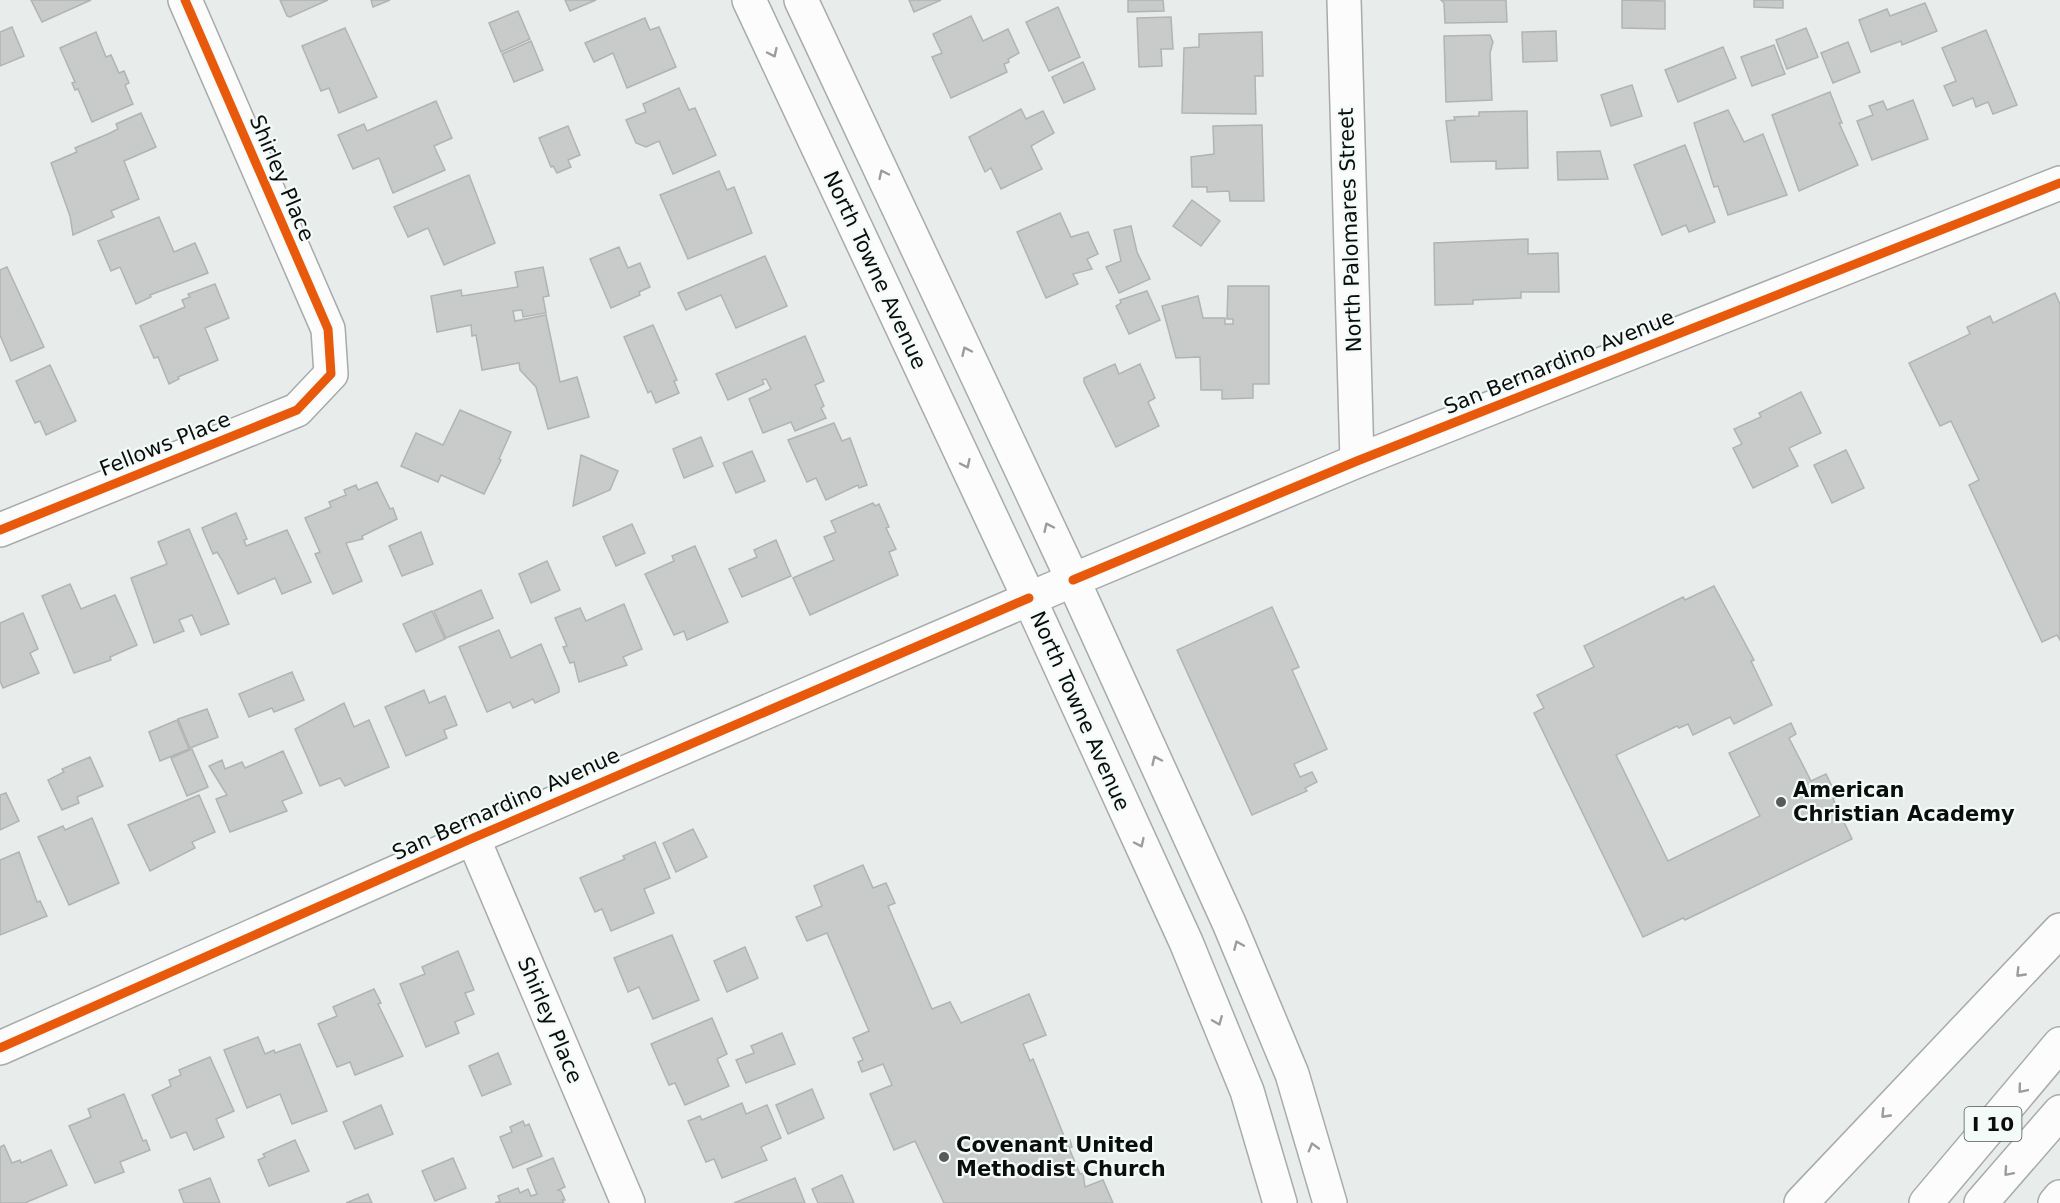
<svg xmlns="http://www.w3.org/2000/svg" width="2060" height="1203" font-family="'DejaVu Sans',sans-serif">
  <rect width="100%" height="100%" fill="#e8eceb"/>
  <g fill="#c8cbca" stroke="#b0b4b3" stroke-width="1.5">
    <polygon points="31,0 91,0 42,22"/>
    <polygon points="280,0 328,0 290,17 287,16"/>
    <polygon points="371,0 390,0 373,7"/>
    <polygon points="565,0 596,0 570,11"/>
    <polygon points="909,0 941,0 914,12"/>
    <polygon points="1128,0 1163,0 1164,11 1128,12"/>
    <polygon points="1441,0 1506,0 1507,22 1445,23 1444,3"/>
    <polygon points="1622,0 1665,1 1665,29 1622,28"/>
    <polygon points="1754,0 1783,0 1783,8 1754,7"/>
    <polygon points="1925,3 1937,31 1902,45 1901,41 1871,52 1859,20 1887,9 1890,16"/>
    <polygon points="1058,7 1080,57 1049,71 1026,22"/>
    <polygon points="518,11 530,39 501,52 489,23"/>
    <polygon points="971,16 983,41 1008,29 1019,53 1008,59 1009,62 1004,64 1007,72 951,98 932,57 942,53 933,34"/>
    <polygon points="1171,17 1173,49 1161,49 1162,66 1139,67 1137,18"/>
    <polygon points="645,18 650,30 659,27 676,67 627,88 613,53 594,62 585,43"/>
    <polygon points="12,27 24,56 0,66 0,32"/>
    <polygon points="345,28 377,97 339,113 329,88 321,91 302,46"/>
    <polygon points="1806,28 1818,57 1787,69 1776,40"/>
    <polygon points="1986,30 2017,105 1993,114 1988,102 1976,107 1973,98 1953,106 1944,86 1956,81 1942,48"/>
    <polygon points="1556,31 1557,61 1523,62 1522,32"/>
    <polygon points="96,32 106,57 111,55 119,73 124,71 129,83 125,85 133,104 92,122 78,89 75,90 72,83 75,82 60,48"/>
    <polygon points="1262,32 1263,76 1255,76 1256,114 1182,113 1184,48 1199,47 1199,34"/>
    <polygon points="1490,35 1493,42 1490,53 1492,100 1446,102 1444,36"/>
    <polygon points="531,41 543,70 514,82 502,54"/>
    <polygon points="1848,42 1860,72 1833,83 1821,53"/>
    <polygon points="1774,45 1785,74 1752,86 1741,57"/>
    <polygon points="1723,47 1736,78 1678,102 1665,70"/>
    <polygon points="1083,62 1095,89 1064,103 1052,77"/>
    <polygon points="1632,85 1642,116 1611,126 1601,95"/>
    <polygon points="679,88 689,110 695,108 716,155 673,174 659,141 646,147 636,143 626,120 646,112 643,104"/>
    <polygon points="1830,92 1842,123 1839,123 1858,165 1799,191 1772,115"/>
    <polygon points="1913,100 1928,139 1872,160 1857,121 1873,115 1869,106 1883,101 1887,110"/>
    <polygon points="436,101 452,138 434,146 445,170 393,193 379,158 353,169 338,135 364,124 367,131"/>
    <polygon points="1021,109 1026,119 1043,111 1054,133 1031,146 1042,169 1001,189 991,168 985,172 969,137"/>
    <polygon points="1728,110 1744,142 1763,134 1787,195 1728,215 1718,186 1714,187 1694,123"/>
    <polygon points="1527,111 1528,168 1496,169 1496,161 1451,162 1446,121 1455,120 1454,117 1479,116 1479,112"/>
    <polygon points="141,113 156,147 124,161 139,199 111,211 114,217 73,235 70,216 51,163 77,152 75,148 108,134 118,129 116,124"/>
    <polygon points="1262,125 1264,201 1230,201 1229,191 1207,192 1207,187 1192,187 1191,157 1214,154 1213,126"/>
    <polygon points="568,126 580,155 568,160 571,167 557,173 553,166 551,167 539,138"/>
    <polygon points="1685,145 1715,222 1689,232 1686,225 1662,235 1634,165"/>
    <polygon points="1600,151 1608,179 1558,180 1557,152"/>
    <polygon points="719,171 727,190 734,187 752,233 688,259 660,195"/>
    <polygon points="469,175 495,243 444,265 428,228 408,237 394,207"/>
    <polygon points="1192,200 1220,221 1201,246 1173,226"/>
    <polygon points="1060,213 1071,237 1088,232 1098,254 1087,259 1092,269 1073,274 1078,284 1046,298 1017,232"/>
    <polygon points="159,217 174,252 195,243 208,273 150,295 151,297 136,304 120,267 111,271 98,241"/>
    <polygon points="1131,226 1137,252 1150,279 1119,293 1106,267 1121,261 1114,230"/>
    <polygon points="1528,239 1528,254 1558,253 1559,292 1521,292 1521,298 1473,300 1473,304 1435,305 1434,243"/>
    <polygon points="619,247 628,268 640,263 650,287 639,292 640,295 611,308 590,259"/>
    <polygon points="765,256 787,306 736,328 721,295 686,310 678,293"/>
    <polygon points="7,267 44,347 11,361 0,335 0,270"/>
    <polygon points="543,267 549,296 543,297 546,313 523,317 522,310 513,311 515,321 546,315 560,382 577,377 589,417 548,429 536,387 520,370 519,363 482,370 476,335 472,336 471,325 437,332 431,296 461,290 462,296 518,287 515,272"/>
    <polygon points="215,284 229,318 205,328 218,360 178,377 179,379 169,384 158,357 154,358 140,326 185,307 182,300 190,297 188,294"/>
    <polygon points="1228,286 1269,286 1269,384 1253,384 1253,398 1222,399 1222,390 1201,390 1200,357 1176,358 1162,306 1198,296 1203,318 1225,318 1225,324 1233,324 1233,319 1227,319"/>
    <polygon points="1147,291 1160,320 1129,334 1116,306 1121,303 1120,300"/>
    <polygon points="2055,293 2060,304 2060,640 2057,635 2042,642 1969,485 1979,480 1951,421 1940,426 1909,363 1970,334 1967,327 1990,316 1993,323"/>
    <polygon points="653,325 677,380 674,381 679,393 656,403 651,391 648,393 624,337"/>
    <polygon points="805,336 824,381 815,385 824,406 821,408 826,418 795,431 791,422 763,433 749,399 771,389 766,379 762,380 764,384 728,400 716,374"/>
    <polygon points="1115,364 1119,374 1140,364 1155,398 1148,402 1159,426 1116,447 1084,382 1084,378"/>
    <polygon points="50,365 76,421 46,435 40,421 35,423 16,381"/>
    <polygon points="1801,392 1821,433 1789,448 1798,466 1753,488 1733,448 1742,444 1734,429 1761,417 1759,413"/>
    <polygon points="460,410 511,432 499,459 501,460 484,494 441,475 438,482 401,466 416,433 443,445"/>
    <polygon points="834,423 842,441 850,438 867,485 859,488 858,485 826,500 816,478 807,482 788,440"/>
    <polygon points="701,437 713,466 684,478 673,449"/>
    <polygon points="1846,450 1864,488 1832,503 1814,465"/>
    <polygon points="752,451 765,481 736,493 723,463"/>
    <polygon points="581,455 618,471 610,490 573,506"/>
    <polygon points="377,482 390,509 393,508 397,519 362,536 363,539 346,543 362,581 333,594 315,554 320,552 305,518 331,507 329,502 346,495 344,490 356,485 358,490"/>
    <polygon points="873,503 875,506 879,504 889,527 886,528 896,549 889,552 898,575 810,615 793,578 834,560 824,537 836,532 831,521"/>
    <polygon points="236,513 247,539 244,540 246,546 287,530 311,582 282,594 275,578 238,594 222,560 217,552 213,554 202,528"/>
    <polygon points="632,524 645,553 616,566 603,537"/>
    <polygon points="189,529 229,624 201,635 192,615 179,620 184,631 154,643 131,578 167,564 158,542"/>
    <polygon points="421,532 433,564 402,576 389,546"/>
    <polygon points="776,540 791,576 742,597 729,569 757,557 754,550"/>
    <polygon points="695,546 728,622 687,640 684,631 674,635 645,574 674,561 672,556"/>
    <polygon points="547,561 560,590 531,603 519,574"/>
    <polygon points="70,584 81,609 115,595 137,645 110,657 111,660 74,673 42,596"/>
    <polygon points="1714,586 1754,660 1751,661 1772,705 1734,724 1730,717 1693,735 1688,724 1679,728 1677,726 1616,755 1668,861 1760,816 1729,753 1791,723 1796,734 1789,738 1811,781 1826,774 1837,797 1833,799 1852,839 1685,920 1683,918 1643,937 1534,713 1544,708 1537,695 1594,667 1584,646 1683,597 1685,600"/>
    <polygon points="481,590 493,618 446,638 434,611"/>
    <polygon points="624,604 642,649 623,657 627,665 579,682 574,662 570,663 563,647 567,646 555,618 580,608 586,621"/>
    <polygon points="1272,607 1299,667 1292,670 1327,749 1294,764 1300,777 1312,772 1317,782 1305,788 1307,791 1252,815 1177,650"/>
    <polygon points="432,611 445,639 416,652 403,624"/>
    <polygon points="23,613 38,649 30,653 39,673 3,688 0,681 0,623"/>
    <polygon points="499,630 511,658 541,644 559,688 559,692 535,703 533,699 513,708 510,702 487,712 459,647"/>
    <polygon points="292,672 304,700 274,712 272,708 249,717 239,694"/>
    <polygon points="424,690 429,703 445,696 457,725 444,730 447,738 406,756 385,707"/>
    <polygon points="344,703 354,727 369,720 389,767 345,786 340,778 320,786 295,729"/>
    <polygon points="207,709 218,737 190,748 178,719"/>
    <polygon points="177,720 189,749 160,761 149,732"/>
    <polygon points="192,749 208,787 187,796 171,758"/>
    <polygon points="283,751 302,793 282,801 287,811 230,832 216,799 227,795 209,766 222,760 225,769 242,762 245,768"/>
    <polygon points="90,757 103,786 77,797 79,803 62,810 48,780 64,772 62,769"/>
    <polygon points="6,793 19,821 0,830 0,795"/>
    <polygon points="199,795 215,832 192,842 195,848 150,871 128,825"/>
    <polygon points="92,818 119,883 69,905 38,837 63,826 65,830"/>
    <polygon points="693,829 707,857 676,872 663,843"/>
    <polygon points="655,842 670,878 644,889 654,913 611,931 602,909 595,912 580,878 625,859 623,856"/>
    <polygon points="19,852 37,902 40,901 47,916 0,935 0,860"/>
    <polygon points="863,865 873,888 886,883 895,903 888,906 932,1009 950,1002 961,1023 1029,994 1046,1035 1023,1044 1028,1056 1030,1061 1033,1059 1066,1141 1070,1140 1072,1147 1069,1148 1080,1174 1083,1173 1085,1187 1103,1180 1113,1203 944,1203 915,1141 894,1150 870,1094 892,1085 883,1064 862,1072 858,1062 863,1060 853,1038 869,1031 827,933 807,941 796,917 822,906 814,886"/>
    <polygon points="672,935 699,1000 653,1019 639,987 628,992 614,958"/>
    <polygon points="745,947 758,978 727,992 714,961"/>
    <polygon points="458,951 474,990 465,993 474,1014 455,1022 459,1033 426,1047 400,984 425,974 422,967"/>
    <polygon points="374,989 381,1003 378,1004 403,1056 355,1075 350,1062 337,1067 318,1024 337,1016 333,1007"/>
    <polygon points="712,1018 727,1054 717,1059 729,1086 685,1105 675,1083 669,1085 651,1044"/>
    <polygon points="782,1033 795,1064 746,1083 736,1060 754,1053 751,1046"/>
    <polygon points="258,1037 265,1054 274,1050 275,1053 300,1044 327,1111 292,1124 280,1094 247,1108 224,1050"/>
    <polygon points="498,1053 511,1084 482,1096 469,1066"/>
    <polygon points="210,1057 234,1111 216,1119 224,1137 194,1150 186,1132 171,1138 152,1095 171,1086 169,1080 181,1075 179,1070"/>
    <polygon points="812,1089 824,1118 788,1134 776,1105"/>
    <polygon points="124,1094 143,1141 146,1140 150,1150 120,1162 124,1172 95,1183 69,1126 91,1117 88,1109"/>
    <polygon points="742,1103 746,1114 767,1105 781,1138 761,1147 767,1160 722,1178 714,1159 706,1162 688,1121 700,1116 702,1120"/>
    <polygon points="381,1105 393,1134 355,1149 343,1122"/>
    <polygon points="523,1121 525,1126 529,1124 542,1156 513,1168 500,1137 512,1132 510,1127"/>
    <polygon points="295,1140 309,1171 269,1186 258,1160 265,1157 263,1154"/>
    <polygon points="4,1145 12,1163 20,1160 21,1163 51,1150 67,1185 25,1203 0,1203 0,1147"/>
    <polygon points="453,1158 466,1188 435,1201 422,1171"/>
    <polygon points="553,1158 565,1187 558,1190 561,1191 565,1200 562,1200 564,1203 495,1203 500,1201 498,1196 518,1188 520,1193 528,1189 531,1196 537,1194 527,1169"/>
    <polygon points="842,1175 854,1203 818,1203 812,1189"/>
    <polygon points="210,1178 220,1203 184,1203 179,1190"/>
    <polygon points="795,1178 805,1203 734,1203"/>
    <polygon points="368,1194 372,1203 346,1203"/>
  </g>
  <g fill="none" stroke-linecap="round" stroke-linejoin="round">
    <g stroke="#a7abaa" stroke-width="36">
      <g id="minor">
        <polyline points="1344,0 1357,461"/>
        <polyline points="0,530 297,410 331,374 328,329 185,0"/>
        <polyline points="1073,580 1357,461 2060,183"/>
        <polyline points="473,838 628,1203"/>
      </g>
    </g>
    <g stroke="#a7abaa" stroke-width="36">
      <g id="major">
        <polyline points="749,0 1029,598 1186,942 1247,1091 1280,1203"/>
        <polyline points="801,0 1073,580 1229,923 1292,1074 1330,1203"/>
        <polyline points="0,1048 473,838 1073,580"/>
      </g>
    </g>
    <g stroke="#a7abaa" stroke-width="36">
      <g id="highway">
        <polyline points="1801,1203 2060,930"/>
        <polyline points="1926,1203 2060,1044"/>
        <polyline points="1981,1203 2060,1112"/>
        <polyline points="2055,1203 2060,1197"/>
      </g>
    </g>
    <use href="#minor" stroke="#fcfcfc" stroke-width="33"/>
    <use href="#major" stroke="#fcfcfc" stroke-width="33"/>
    <use href="#highway" stroke="#fcfcfc" stroke-width="33"/>
    <g stroke="#f3fbf9" stroke-width="13">
      <g id="cycleway">
        <polyline points="0,530 297,410 331,374 328,329 185,0"/>
        <polyline points="1073,580 1357,461 2060,183"/>
        <polyline points="0,1048 473,838 1029,598"/>
      </g>
    </g>
    <use href="#cycleway" stroke="#e8590c" stroke-width="9"/>
  </g>
  <defs><path id="oneway-chevron" d="M-2-3.5L2.5 0L-2 3.5" fill="none" stroke-width="1.6" stroke-linecap="round" stroke-linejoin="round" transform="scale(1.5)"/></defs>
  <g stroke="#9c9c9c">
    <use href="#oneway-chevron" transform="translate(773 53) rotate(65)"/>
    <use href="#oneway-chevron" transform="translate(883 174) rotate(-115)"/>
    <use href="#oneway-chevron" transform="translate(966 351) rotate(-115)"/>
    <use href="#oneway-chevron" transform="translate(966 464) rotate(65)"/>
    <use href="#oneway-chevron" transform="translate(1048 527) rotate(-115)"/>
    <use href="#oneway-chevron" transform="translate(1156 760) rotate(-115)"/>
    <use href="#oneway-chevron" transform="translate(1140 843) rotate(65)"/>
    <use href="#oneway-chevron" transform="translate(1238 945) rotate(-113)"/>
    <use href="#oneway-chevron" transform="translate(2020 973) rotate(134)"/>
    <use href="#oneway-chevron" transform="translate(1218 1021) rotate(68)"/>
    <use href="#oneway-chevron" transform="translate(2022 1089) rotate(130)"/>
    <use href="#oneway-chevron" transform="translate(1885 1114) rotate(134)"/>
    <use href="#oneway-chevron" transform="translate(1313 1147) rotate(-106)"/>
    <use href="#oneway-chevron" transform="translate(2008 1172) rotate(131)"/>
  </g>
  <g fill="#585b5b" stroke="#f3fbf9" stroke-width="2">
    <circle cx="1781" cy="802" r="6"/>
    <circle cx="944" cy="1157" r="6"/>
  </g>
  <g text-anchor="middle" stroke-width="4.5" stroke-linejoin="round" paint-order="stroke">
    <rect fill="#f3fbf9" stroke="#515454" stroke-width="1.5" x="1964.5" y="1107" width="57" height="34" rx="4.5"/>
    <g font-size="20" font-weight="bold" fill="#0b0d0d">
      <text x="1993" y="1131">I 10</text>
    </g>
    <g font-size="21" fill="#0b0d0d" stroke="#f3fbf9">
      <text transform="translate(282 178) rotate(67)" y="7">Shirley Place</text>
      <text transform="translate(1350 230) rotate(-92)" y="7">North Palomares Street</text>
      <text transform="translate(875 270) rotate(65)" y="7">North Towne Avenue</text>
      <text transform="translate(1559 362) rotate(-22)" y="7">San Bernardino Avenue</text>
      <text transform="translate(165 444) rotate(-22)" y="7">Fellows Place</text>
      <text transform="translate(1080 711) rotate(66)" y="7">North Towne Avenue</text>
      <text transform="translate(506 804) rotate(-24)" y="7">San Bernardino Avenue</text>
      <text transform="translate(550 1020) rotate(67)" y="7">Shirley Place</text>
    </g>
    <g font-size="21" font-weight="bold" fill="#0b0d0d" stroke="#f3fbf9" text-anchor="start">
      <text x="1793" y="797">American<tspan x="1793" dy="24">Christian Academy</tspan></text>
      <text x="956" y="1152">Covenant United<tspan x="956" dy="24">Methodist Church</tspan></text>
    </g>
  </g>
</svg>
